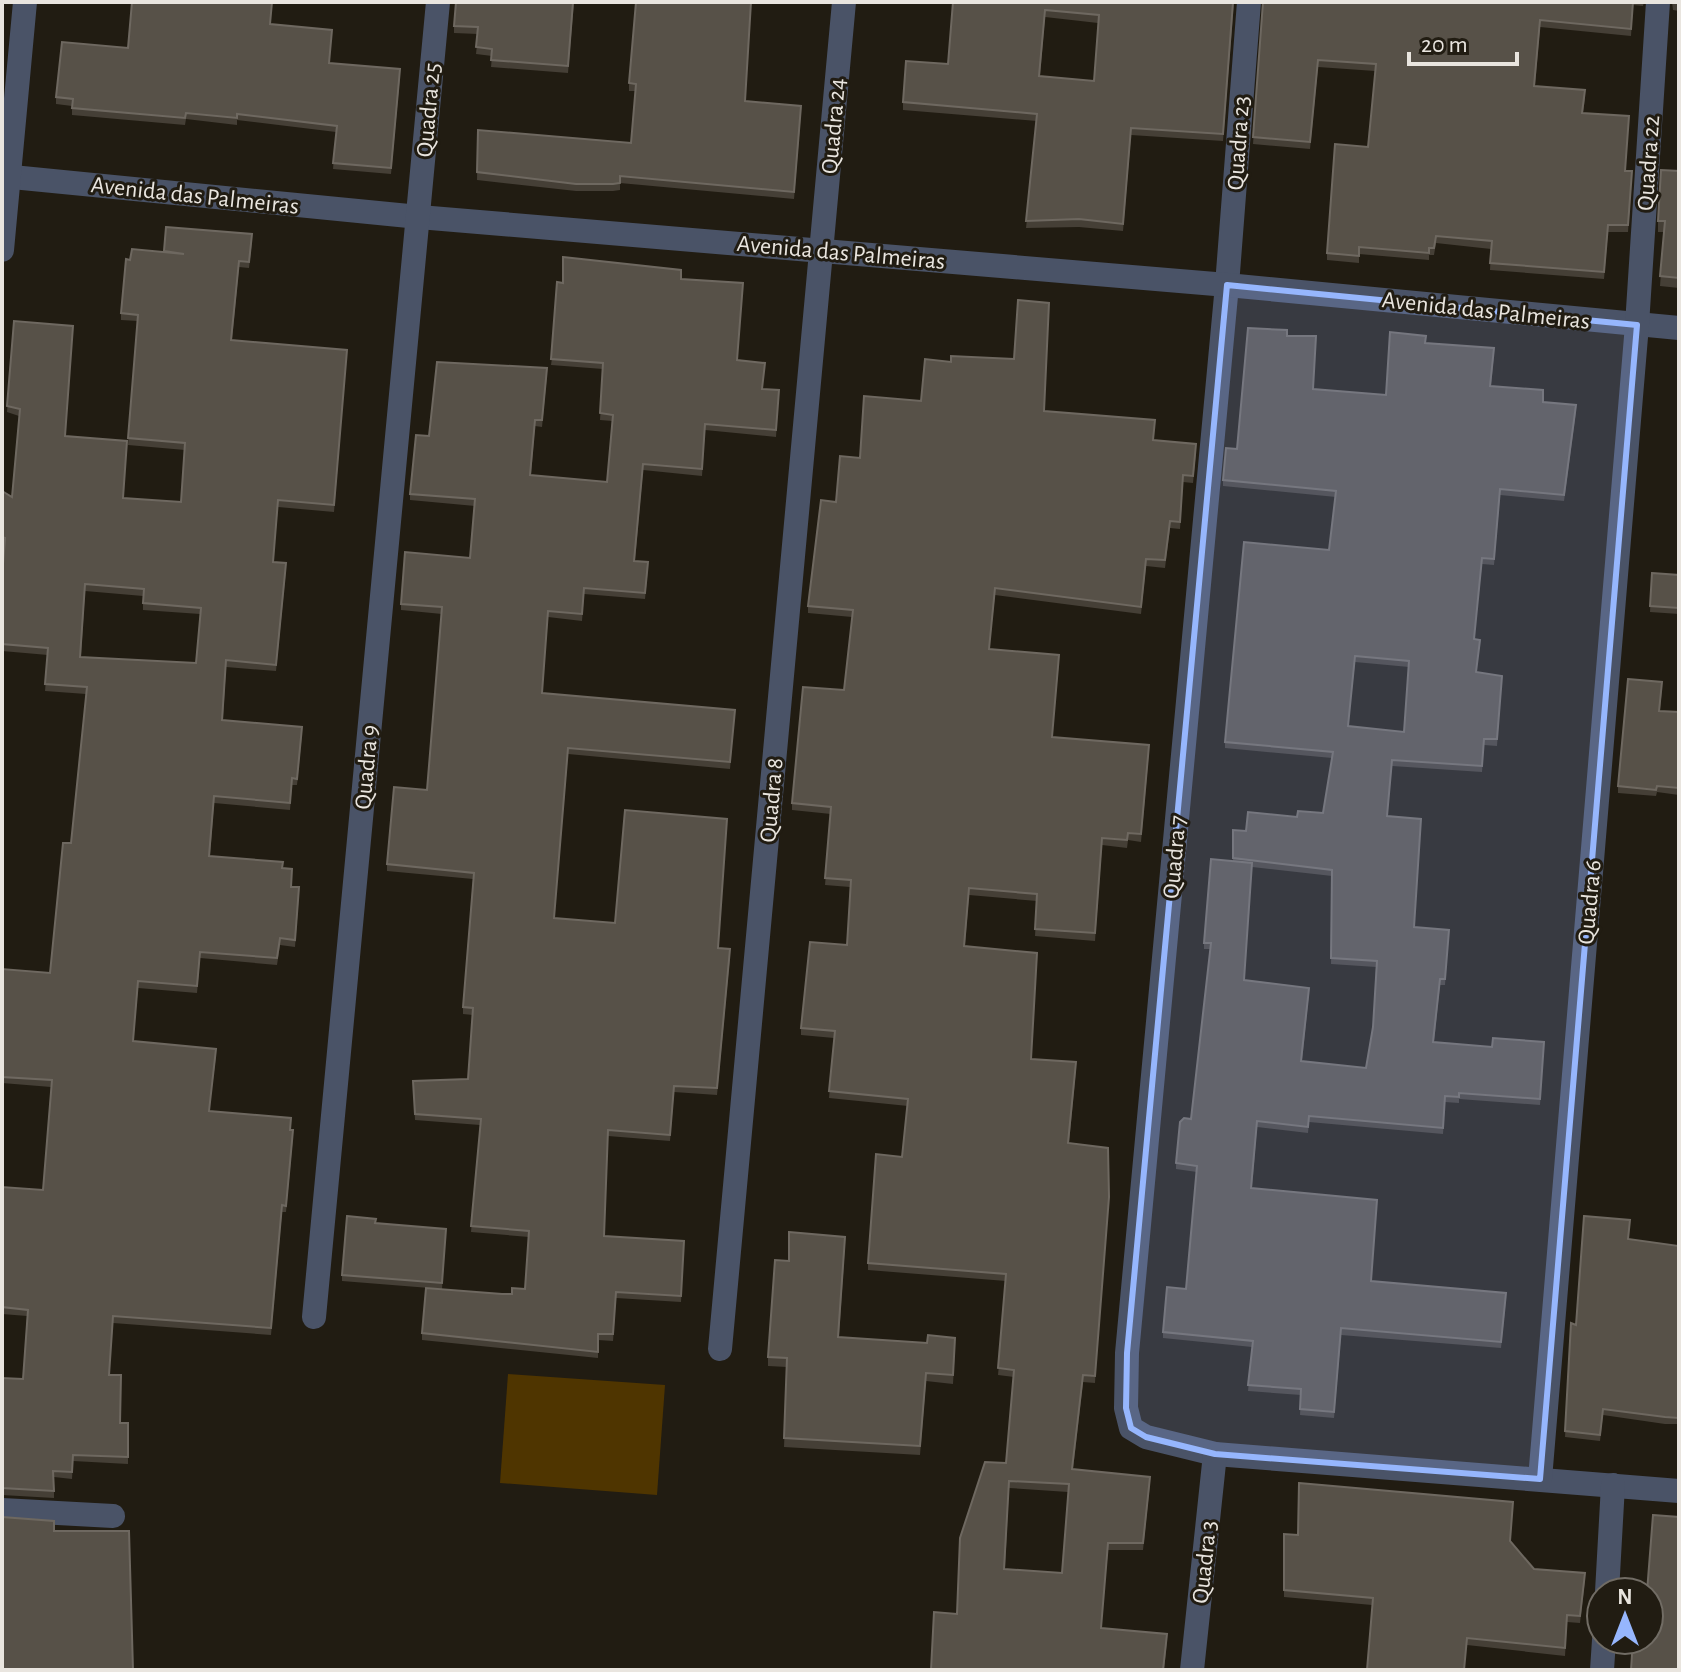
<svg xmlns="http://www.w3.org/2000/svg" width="1681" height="1672" font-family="'Alegreya Sans',sans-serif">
  <rect width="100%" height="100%" fill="#211c12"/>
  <polygon fill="#4f3500" points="508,1374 665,1385 657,1495 500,1483"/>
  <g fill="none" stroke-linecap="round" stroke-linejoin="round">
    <g stroke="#4a5367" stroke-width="24">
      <polyline points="1249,2 1227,285 1127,1353 1126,1408 1131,1428 1146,1437 1215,1454 1679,1491"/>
      <polyline points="2,176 419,217 1227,285 1679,328"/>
      <polyline points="2,250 25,2"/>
      <polyline points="314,1317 438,2"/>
      <polyline points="720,1349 844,2"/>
      <polyline points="1540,1479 1637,325 1658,2"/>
      <polyline points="2,1510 113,1516"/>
      <polyline points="1607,1592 1613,1485"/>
      <polyline points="1192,1670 1215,1454"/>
      <polyline points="1602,1670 1604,1640"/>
    </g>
  </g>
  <g fill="#453f36" fill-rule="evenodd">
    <polygon points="574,2 568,73 491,67 492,56 476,54 478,34 454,33 454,26"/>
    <path d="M950,2H1234L1223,141L1131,135L1123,231L1079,227L1026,228L1037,121L903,110V102L948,64L953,2ZM1045,17L1098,23L1094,81L1040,76Z"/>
    <polygon points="1263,2 1644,2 1643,6 1633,5 1631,36 1540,27 1535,86 1585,98 1583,113 1626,171 1632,171 1628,232 1608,232 1604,279 1490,270 1491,249 1436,243 1434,255 1429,255 1429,260 1359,254 1359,263 1327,260 1327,253 1368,147 1375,71 1318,67 1310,149 1253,144"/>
    <polygon points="1672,2 1679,2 1679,11 1673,10"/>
    <polygon points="271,24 330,63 400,76 391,174 333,169 336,132 237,120 237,125 186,119 185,125 72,115 72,106 56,104 56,97 128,48"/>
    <polygon points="629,83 746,101 801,113 794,199 620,183 620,190 613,191 576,191 477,180 478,130 631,143 635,91 629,91"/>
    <polygon points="1679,171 1679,288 1660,286 1664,232 1658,232 1658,221"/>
    <path d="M252,241L249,268L239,267L232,340L347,350L334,512L278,507L273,562L286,570L276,671L226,667L223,720L302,734L297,785H292L290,810L214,803L210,856L282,868L292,887L299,894L295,947L280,945L277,965L200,958L197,993L138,988L133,1041L216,1056L209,1111L291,1130L293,1137L286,1212H282L271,1335L113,1323L109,1375L128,1457V1464L73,1461L72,1479L54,1477V1498L2,1495V1378L23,1379L27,1316L2,1314V1187L43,1190L51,1087L2,1083V969L50,973L71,843L86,694L45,691L48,655L2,651V577L4,545L2,544V491L12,497L19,416L7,412L14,321L66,436L124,498L181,502L185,450L128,445L138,321L121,320V313L130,260L164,252ZM85,591L143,596V610L200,614L196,663L81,657Z"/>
    <polygon points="563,283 738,360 763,389 779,390 776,437 705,430 702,476 643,470 635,561 648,568 645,599 584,594 582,621 548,617 542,694 735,710 730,769 568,754 554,919 718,948 730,956 717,1095 674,1092 670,1141 608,1136 604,1236 684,1241 681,1302 616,1298 613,1341 598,1340 598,1358 422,1340 422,1333 502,1294 512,1294 525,1289 529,1237 471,1232 480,1125 415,1120 413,1081 468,1079 473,1015 463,1014 463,1007 473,879 387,871 387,864 427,790 442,614 401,610 401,604 470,558 475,506 410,500 410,494 429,436 547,375 542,427 535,426 531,475 607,482 612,421 600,420 603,369 551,365"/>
    <path d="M1287,336L1313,389L1386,395L1426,343L1494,354L1491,386L1576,411L1564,501L1500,495L1494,565L1482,564L1474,639L1477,672L1502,676L1497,746L1484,745L1482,772L1392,766L1387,816L1414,927L1449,930L1445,985H1440L1434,1042L1492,1047L1544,1042L1540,1105L1459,1099V1103L1445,1102L1443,1134L1309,1122L1308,1133L1257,1127L1252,1188L1371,1281L1506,1299L1501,1348L1341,1335L1334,1418L1300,1415L1301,1395L1248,1391L1252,1347L1163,1338V1332L1186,1289L1197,1172L1176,1169V1163L1191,1119L1211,949H1204V943L1233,861V830L1246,831L1297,817L1323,813L1332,758L1225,748V742L1329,550L1336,497L1223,486V480ZM1355,662L1409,667L1404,732L1348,726ZM1252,867L1332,876L1331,964L1376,967L1373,1027L1366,1068L1302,1061L1309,994L1244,980Z"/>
    <path d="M1014,359L1045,411L1196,452L1193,483L1183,482L1180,529L1170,528L1165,568L1146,566L1141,614L995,595L989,650L1059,662L1052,737L1149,752L1141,842L1128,840L1127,848L1102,845L1095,941L1035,936L1037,901L969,895L965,946L1032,1059L1076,1070L1069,1143L1108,1148L1095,1383L1083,1382L1073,1469L1150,1484L1143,1550H1108L1101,1628L1167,1641L1164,1670H931L957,1614L1006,1463L1014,1377L998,1375L1006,1281L868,1270V1263L902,1157L908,1106L829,1098L834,1038L801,1035V1028L847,945L850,887L825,885L831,814L792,810V803L844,690L852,617L808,613V606L836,502L860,458L921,401L951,362ZM1009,1488L1068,1492L1062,1573L1005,1569Z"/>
    <polygon points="1652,573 1679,575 1679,614 1650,612"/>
    <polygon points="1662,688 1660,711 1679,712 1679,795 1657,792 1656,796 1618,793 1618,786"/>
    <polygon points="375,1223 446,1229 442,1289 342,1281 342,1275"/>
    <polygon points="1629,1239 1679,1246 1679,1424 1665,1424 1603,1415 1600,1441 1565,1437 1571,1323 1576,1325"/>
    <polygon points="845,1245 839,1337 955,1347 953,1384 926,1381 920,1455 784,1447 787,1367 768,1366 768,1357 789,1261"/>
    <polygon points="1284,1534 1510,1542 1534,1569 1585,1580 1580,1623 1567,1622 1565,1656 1467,1645 1372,1605 1284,1597"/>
  </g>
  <polygon fill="#2f2a20" points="1083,1375 1083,1382 1072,1476 1072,1469"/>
  <g fill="#575148" stroke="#6e6860" stroke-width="2" fill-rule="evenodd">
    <polygon points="132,2 272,2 270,24 332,30 329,63 400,69 391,168 333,163 337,126 237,114 237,118 186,113 185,118 72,108 73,99 56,97 62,42 128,48"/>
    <polygon points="456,2 573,2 568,66 491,60 492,49 476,47 478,27 454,26"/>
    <polygon points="636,2 751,2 745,101 801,106 794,192 620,176 620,183 613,184 576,184 477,172 478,130 631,143 636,84 629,83"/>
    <path d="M953,2H1233L1223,134L1131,128L1123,224L1079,219L1026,221L1037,114L903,102L906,61L948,64ZM1045,10L1099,15L1094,81L1039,76Z"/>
    <polygon points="1263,2 1633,2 1631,29 1540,20 1534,86 1585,90 1582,113 1629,116 1625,171 1632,171 1628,225 1608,225 1604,272 1490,263 1492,241 1436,236 1434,248 1429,248 1429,253 1359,247 1359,256 1327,253 1335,144 1368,147 1376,64 1318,60 1310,142 1253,137"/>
    <polygon points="1661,170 1679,171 1679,278 1660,276 1665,221 1658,221"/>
    <path d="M166,227L252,234L249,262L239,261L231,340L347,350L334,505L278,500L273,562L286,563L276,665L226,660L222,720L302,727L297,779L292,778L290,803L214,796L209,856L283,862L282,868L292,869L291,887H299L295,940L280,938L277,958L200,952L197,986L138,981L133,1041L216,1049L209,1111L291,1118L290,1130H293L286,1206L282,1205L271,1328L113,1316L109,1375H121L120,1423H128V1457L73,1455L72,1472L53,1471L54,1491L2,1488V1378L23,1379L28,1310L2,1307V1187L43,1190L52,1080L2,1077V969L50,973L63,843H71L87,687L45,684L48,648L2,644V577L5,538L2,537V491L12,497L20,409L7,406L14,321L73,326L65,436L127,441L123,498L181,502L185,443L128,438L138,315L121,313L126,259L130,260L132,249L184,254L164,251ZM85,584L144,589L143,603L201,608L196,663L80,657Z"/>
    <polygon points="563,257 681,270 681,279 743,283 737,360 765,363 762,389 779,390 776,430 705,424 702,469 643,464 634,561 648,562 645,593 584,588 582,614 548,611 542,693 735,710 730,762 568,748 554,918 615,923 625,810 727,819 718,948 730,949 717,1088 674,1086 670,1135 608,1130 604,1236 684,1241 681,1296 616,1292 613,1334 598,1334 598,1352 422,1333 426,1288 502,1294 512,1294 512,1288 525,1289 529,1231 471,1226 481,1119 415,1114 413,1081 468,1079 473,1008 463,1007 474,873 387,864 394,787 427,790 442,607 401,604 405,552 470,558 475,499 410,494 416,435 429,436 437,362 547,368 542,420 535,420 530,475 607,482 613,415 600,413 603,363 551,359 557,282 563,283"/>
    <path d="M1018,300L1049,303L1044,411L1155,420L1153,440L1196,444L1193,476L1183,475L1180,522L1170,521L1165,560L1146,559L1141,607L995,588L989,649L1059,655L1052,737L1149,745L1141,834L1128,833L1127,840L1102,838L1095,933L1035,929L1037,894L969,888L964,946L1037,953L1031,1059L1076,1062L1068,1143L1108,1148L1109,1197L1095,1376L1083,1375L1072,1469L1150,1477L1143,1543H1108L1101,1628L1167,1634L1163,1670H931L934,1612L957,1614L960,1538L985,1462L1006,1463L1014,1370L998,1368L1006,1274L868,1263L876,1154L902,1157L908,1099L829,1091L835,1031L801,1028L810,942L847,945L851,880L825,878L831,807L792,803L803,687L844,690L853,610L808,606L821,500L836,502L840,456L860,458L864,396L921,401L925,359L951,362V356L1014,359ZM1009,1481L1069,1484L1062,1573L1004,1569Z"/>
    <path d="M1248,328L1287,330V336H1316L1313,389L1386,395L1390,332L1426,336L1425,343L1494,348L1490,386L1543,390V402L1576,405L1564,495L1500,489L1494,559L1482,558L1474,639L1480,640L1476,672L1502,676L1497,739H1484L1482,766L1392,760L1387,816L1421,819L1414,927L1449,930L1445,979H1440L1433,1042L1492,1047L1493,1038L1544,1042L1540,1099L1459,1093V1097L1445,1096L1443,1128L1309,1116L1308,1127L1257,1121L1251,1188L1377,1200L1371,1281L1506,1293L1501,1342L1341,1328L1334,1412L1300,1409L1301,1389L1248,1385L1253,1341L1163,1332L1167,1287L1186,1289L1197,1166L1176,1163L1180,1122L1184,1118L1191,1119L1211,943H1204L1211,859L1252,863L1244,980L1309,988L1301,1061L1366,1068L1373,1027L1377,961L1331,958L1332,870L1233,858V830L1246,831L1248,812L1297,817L1298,811L1323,813L1333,752L1225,742L1244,542L1329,550L1336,491L1223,480L1226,448L1237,449ZM1355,656L1409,661L1404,732L1348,726Z"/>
    <polygon points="1652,573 1679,575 1679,608 1650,606"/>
    <polygon points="1628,679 1662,682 1659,711 1679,712 1679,788 1657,786 1656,790 1618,786"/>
    <polygon points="347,1216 376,1219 375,1223 446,1229 442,1283 342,1275"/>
    <polygon points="1584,1216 1630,1220 1628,1239 1679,1246 1679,1418 1665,1417 1603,1409 1600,1435 1565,1431 1571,1323 1576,1325"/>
    <polygon points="789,1232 845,1237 838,1337 927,1343 928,1335 955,1338 953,1375 926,1373 920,1446 784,1438 787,1358 768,1357 775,1260 789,1261"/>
    <polygon points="1299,1483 1513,1502 1510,1541 1534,1569 1585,1573 1580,1616 1567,1615 1565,1648 1467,1638 1464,1670 1367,1670 1373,1598 1284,1590 1284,1534 1298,1535"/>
    <polygon points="1653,1515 1679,1517 1679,1670 1631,1670 1633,1640 1649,1640 1649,1592 1647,1592"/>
    <polygon points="2,1517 54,1521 54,1531 129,1531 133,1670 2,1670"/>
  </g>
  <path fill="#96b6fd" fill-opacity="0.2" stroke="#96b6fd" stroke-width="6" stroke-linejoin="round" d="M1227,285L1637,325L1540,1479L1215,1454L1146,1437L1131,1428L1126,1408L1127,1353Z"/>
  <g text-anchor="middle" stroke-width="6" stroke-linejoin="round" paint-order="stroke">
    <g font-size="24" fill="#e9e5df" stroke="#211c12">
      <text transform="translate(428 110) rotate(-85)" y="8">Quadra 25</text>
      <text transform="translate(833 126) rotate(-85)" y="8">Quadra 24</text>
      <text transform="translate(1238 143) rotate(-86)" y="8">Quadra 23</text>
      <text transform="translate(1648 163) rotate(-86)" y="8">Quadra 22</text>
      <text transform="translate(195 195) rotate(6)" y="8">Avenida das Palmeiras</text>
      <text transform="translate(841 252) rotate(5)" y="8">Avenida das Palmeiras</text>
      <text transform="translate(1486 310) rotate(6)" y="8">Avenida das Palmeiras</text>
      <text transform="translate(366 767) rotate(-85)" y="8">Quadra 9</text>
      <text transform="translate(771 800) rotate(-85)" y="8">Quadra 8</text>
      <text transform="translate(1174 857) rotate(-85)" y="8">Quadra 7</text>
      <text transform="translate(1589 902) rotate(-85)" y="8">Quadra 6</text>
      <text transform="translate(1204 1562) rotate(-84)" y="8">Quadra 3</text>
    </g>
  </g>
  <rect width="1681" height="1672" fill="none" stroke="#e9e5df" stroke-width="8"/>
  <g transform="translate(1625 1616)"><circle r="38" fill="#211c12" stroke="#716c64" stroke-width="2"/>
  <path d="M0-6L14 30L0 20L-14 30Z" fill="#96b6fd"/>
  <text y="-12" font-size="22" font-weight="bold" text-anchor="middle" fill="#e9e5df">N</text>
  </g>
  <path d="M1409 52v12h108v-12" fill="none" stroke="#e9e5df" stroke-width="4"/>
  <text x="1421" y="52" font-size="24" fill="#e9e5df" stroke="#211c12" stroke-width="6" paint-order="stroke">20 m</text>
</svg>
